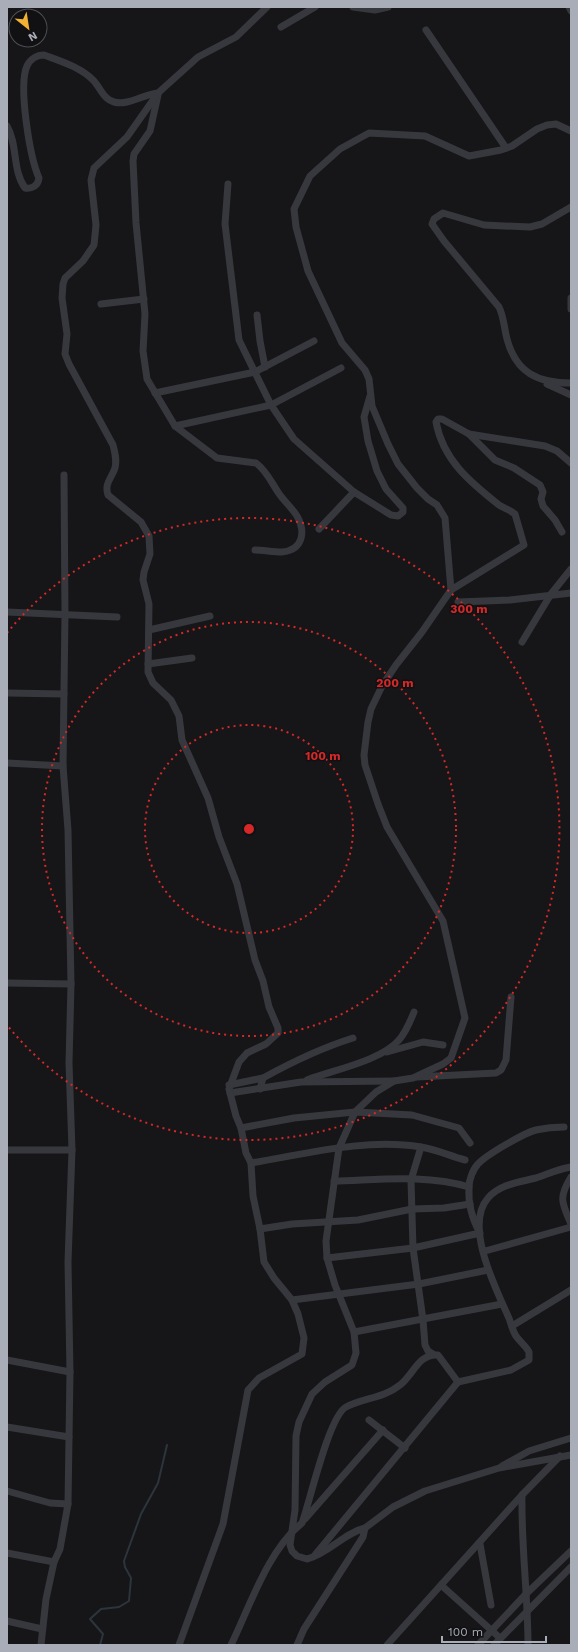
<svg xmlns="http://www.w3.org/2000/svg" width="578" height="1652" font-family="'Work Sans',sans-serif">
  <rect width="100%" height="100%" fill="#161618"/>
  <g fill="none" stroke-linecap="round" stroke-linejoin="round">
    <polyline stroke="#2c353c" stroke-width="2" points="100,1645 103,1634 90,1619 101,1609 119,1607 129,1601 131,1578 125,1567 124,1561 141,1514 158,1483 167,1445"/>
    <g stroke="#37383d" stroke-width="7">
      <polyline points="353,7 375,10 388,7"/>
      <polyline points="569,7 571,11"/>
      <polyline points="281,27 315,7"/>
      <polyline points="426,30 506,148"/>
      <path d="M158,95L150,131L134,154L133,161L136,223L145,314L143,351L147,379L175,426L217,458L256,463C267,471 272,484 280,495C285,502 292,508 297,516C306,532 303,550 282,552C273,552 263,550 255,550"/>
      <path d="M7,126C18,145 12,170 25,188C32,189 38,186 39,178C30,158 18,86 27,66C30,59 37,55 44,55C60,61 80,67 93,80C100,87 103,99 114,102C128,106 144,94 158,93"/>
      <polyline points="228,184 225,224 239,340 271,405 294,439 354,492 391,515 398,516 403,512 403,508 386,489 377,471 368,441 364,417 370,396"/>
      <path d="M571,207L542,224L530,227L484,225L443,213L434,219L432,224L444,241L499,307C504,317 504,328 507,339C516,373 538,383 571,383"/>
      <polyline points="571,298 571,309"/>
      <polyline points="101,304 144,299"/>
      <polyline points="257,315 260,341 265,367"/>
      <polyline points="547,384 571,395"/>
      <polyline points="155,393 255,372 314,341"/>
      <polyline points="175,426 271,405 341,368"/>
      <polyline points="469,434 495,460 514,468 540,485 543,492 541,499 543,506 555,520 562,532"/>
      <polyline points="319,529 354,492"/>
      <polyline points="451,590 445,518 437,505 428,499 417,488 398,464 388,444 372,406 369,379 365,370 342,343 308,271 296,227 294,209 310,176 340,149 369,133 425,136 469,156 501,150 512,146 537,129 547,125 556,124 571,131"/>
      <polyline points="458,602 510,600 571,593"/>
      <polyline points="7,612 117,617"/>
      <polyline points="149,630 210,616"/>
      <polyline points="522,642 551,594 571,569"/>
      <polyline points="148,664 192,658"/>
      <polyline points="7,693 64,694"/>
      <polyline points="7,763 63,766"/>
      <polyline points="7,983 71,984"/>
      <polyline points="387,1052 423,1042 443,1045"/>
      <polyline points="417,1077 496,1073 501,1070 506,1060 511,997"/>
      <path d="M307,1080C333,1070 381,1061 399,1040C406,1032 410,1022 414,1012"/>
      <polyline points="229,1085 263,1078"/>
      <path d="M260,1089L263,1078C292,1062 321,1048 353,1038"/>
      <polyline points="230,1093 301,1082 394,1081"/>
      <polyline points="241,1128 294,1118 355,1112 412,1115 459,1128 470,1143"/>
      <polyline points="421,1147 411,1180 413,1248 423,1320 425,1345 428,1351 433,1354"/>
      <polyline points="7,1150 72,1150"/>
      <path d="M251,1163C306,1154 365,1138 421,1147C435,1149 450,1156 465,1160"/>
      <path d="M571,1177C558,1198 562,1203 571,1224"/>
      <path d="M334,1181C378,1180 426,1174 469,1187C469,1180 473,1169 478,1164C486,1155 524,1133 536,1130C545,1128 554,1127 564,1127"/>
      <polyline points="260,1229 292,1224 358,1220 412,1209 444,1208 470,1204"/>
      <polyline points="485,1251 571,1227"/>
      <path d="M327,1258L413,1248L480,1233C472,1219 468,1203 469,1187"/>
      <polyline points="292,1300 419,1284 488,1270"/>
      <polyline points="512,1326 571,1290"/>
      <polyline points="354,1332 502,1304"/>
      <polyline points="7,1360 70,1372"/>
      <polyline points="369,1420 405,1448"/>
      <polyline points="7,1427 69,1437"/>
      <polyline points="502,1466 529,1451 571,1438"/>
      <polyline points="7,1491 50,1503 68,1504"/>
      <polyline points="305,1519 383,1430"/>
      <polyline points="365,1528 393,1507 425,1491 499,1468 571,1455"/>
      <polyline points="480,1544 491,1605"/>
      <polyline points="7,1553 54,1562"/>
      <polyline points="315,1555 458,1382"/>
      <polyline points="441,1585 500,1638"/>
      <polyline points="7,1621 42,1629"/>
      <polyline points="41,1645 46,1599 54,1562 60,1549 68,1504 70,1372 68,1262 72,1150 69,1063 71,984 68,830 63,766 65,614 64,475"/>
      <path d="M179,1645L223,1524L248,1390L259,1378L302,1354L304,1338L298,1314L292,1300L274,1278L264,1262L260,1229L253,1196L251,1163L246,1153L241,1128L236,1116L229,1089L239,1062L247,1053L266,1044L278,1033V1028L269,1007L263,981L255,960L237,884L219,837L208,798L182,740L179,716L171,700L153,683L148,672L149,604L143,580L144,572L150,554L149,536L141,522L108,495C104,483 112,478 115,468C117,460 115,453 113,445L69,364L65,354L67,334L62,298L63,284L65,278L83,261L94,245L96,225L91,180L94,168L127,137L158,93L198,57L236,37L267,7"/>
      <path d="M231,1645C250,1606 268,1550 302,1523C310,1501 329,1416 346,1407C363,1398 384,1398 400,1385C413,1375 419,1353 438,1355L458,1382L511,1370L529,1360V1352C526,1346 520,1342 516,1336C512,1330 511,1322 508,1316C495,1287 464,1225 488,1198C500,1184 520,1182 536,1178C548,1174 558,1169 571,1167"/>
      <path d="M297,1645L304,1629L363,1537L365,1528C344,1533 329,1553 307,1559L297,1556L292,1551L290,1545L295,1510L296,1436L299,1422L312,1394L325,1382L352,1365L356,1353L354,1332L335,1285L327,1258L326,1241L339,1148L355,1112L376,1092L394,1081L413,1078L443,1064L451,1058L465,1018L443,921L387,827L378,804L365,765L364,755L368,722L371,709L382,686L396,665L422,632L451,590L524,545L515,514C510,510 504,508 499,505C470,482 443,460 436,422L438,419H442L469,434L545,446L557,451L571,463"/>
      <polyline points="387,1645 522,1495"/>
      <polyline points="478,1645 526,1594 571,1551"/>
      <polyline points="494,1645 571,1567"/>
      <path d="M528,1645C528,1595 521,1545 522,1495L560,1456"/>
    </g>
  </g>
  <g fill="none" stroke="#d62828" stroke-width="2" stroke-dasharray="2 4">
    <circle cx="249" cy="829" r="104"/>
    <circle cx="249" cy="829" r="207"/>
    <path d="M7 633A311 311 0 1 1 7 1025"/>
  </g>
  <circle cx="249" cy="829" r="6" fill="#d62828" stroke="#111113" stroke-width="2"/>
  <g font-size="12" text-anchor="middle" font-weight="bold" fill="#d62828" stroke="#111113" stroke-width="3" stroke-linejoin="round" paint-order="stroke">
    <text x="469" y="613">300 m</text>
    <text x="395" y="687">200 m</text>
    <text x="323" y="760">100 m</text>
  </g>
  <rect width="578" height="1652" fill="none" stroke="#a8adb8" stroke-width="16"/>
  <g transform="translate(28 28) rotate(150)"><circle r="19" fill="#111113" stroke="#4d4f55"/>
  <path d="M0-3L7 15L0 10L-7 15Z" fill="#f2b134"/>
  <text y="-6" font-size="11" font-weight="bold" text-anchor="middle" fill="#a8adb8">N</text>
  </g>
  <path d="M442 1636v6h104v-6" fill="none" stroke="#a8adb8" stroke-width="2"/>
  <text x="448" y="1636" font-size="12" fill="#a8adb8" stroke="#111113" stroke-width="3" paint-order="stroke">100 m</text>
</svg>
